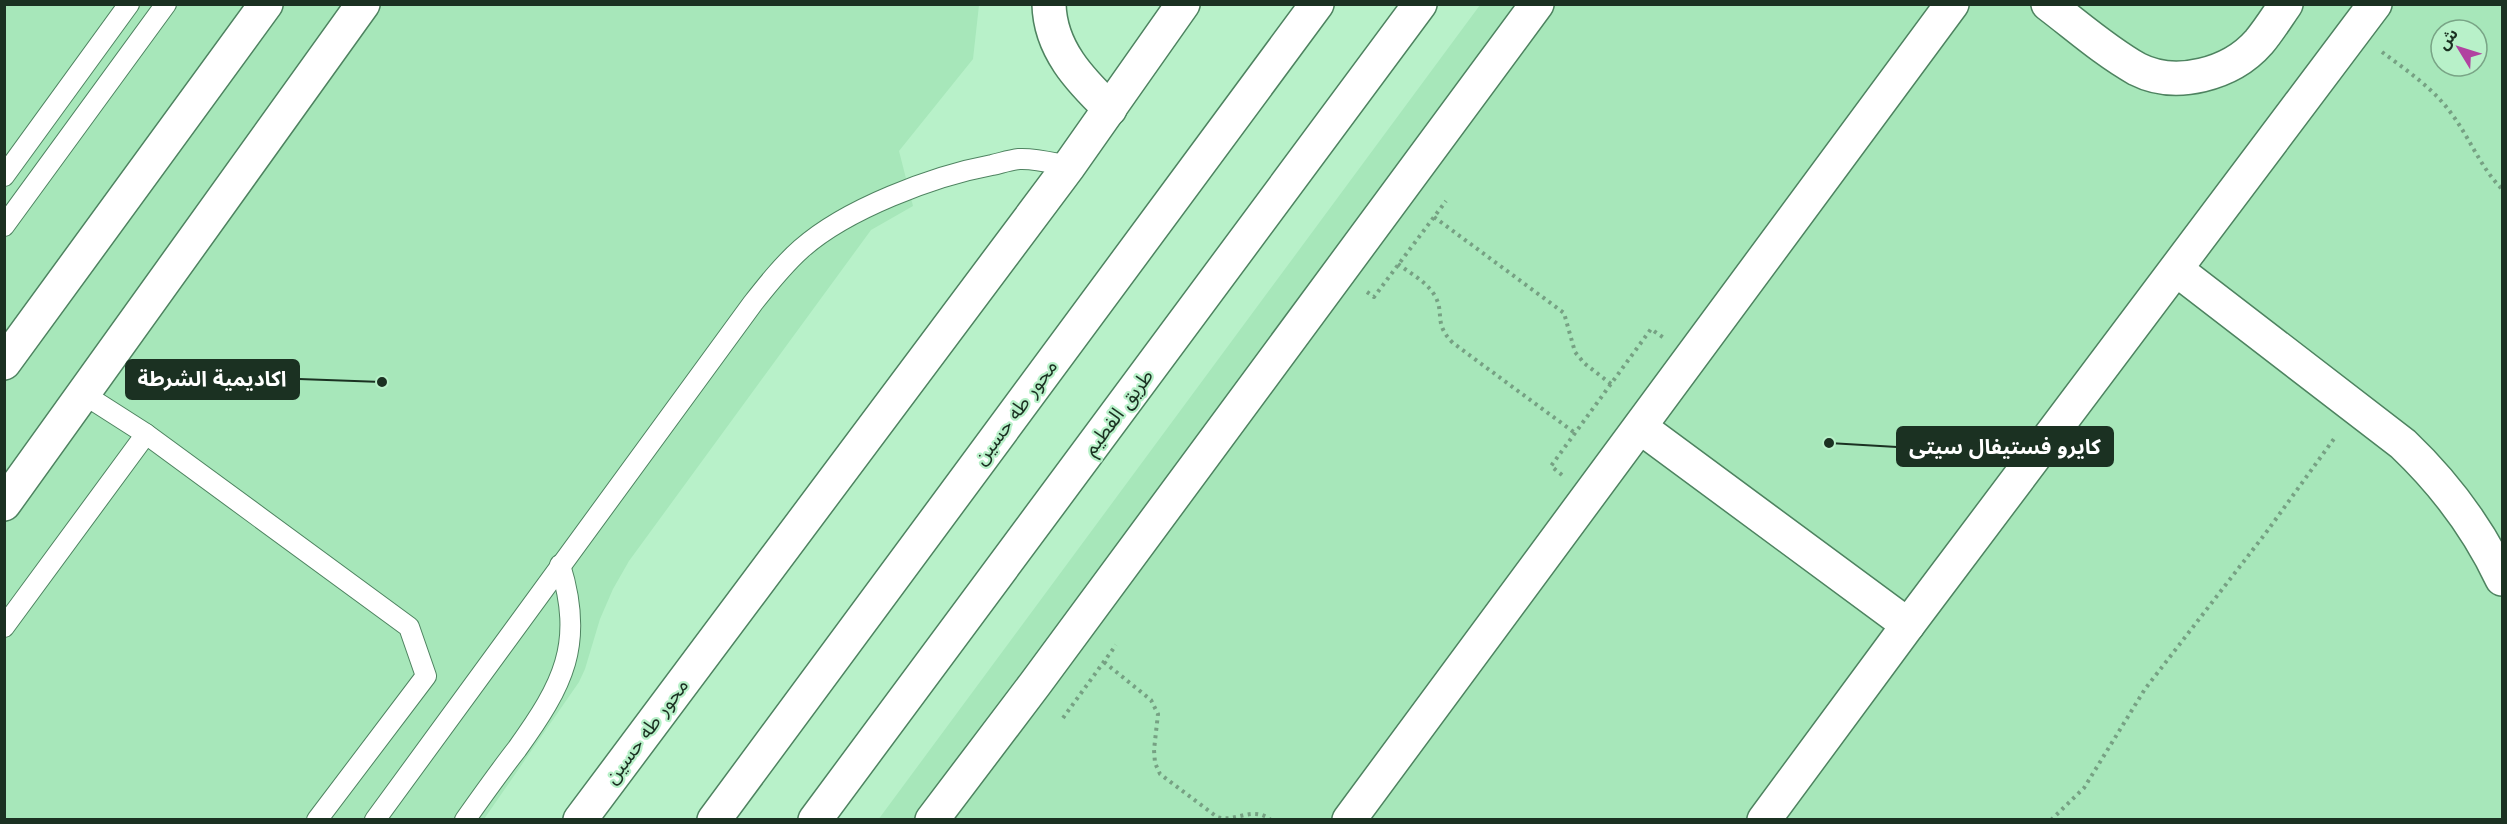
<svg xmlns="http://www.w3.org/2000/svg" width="2507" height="824" font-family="Helvetica,'Noto Sans Arabic',sans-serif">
  <rect width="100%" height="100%" fill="#b8f1c9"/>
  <g fill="#a7e7ba" fill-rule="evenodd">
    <polygon points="5,5 979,5 973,59 899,151 913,206 871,230 629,561 613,589 600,619 585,669 579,682 484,819 5,820"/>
    <path d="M1480,5H2502V819L878,820ZM2441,30H2477V66H2441Z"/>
  </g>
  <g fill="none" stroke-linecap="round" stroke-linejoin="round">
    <g stroke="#4e8360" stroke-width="22">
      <g id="lane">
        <polyline points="4,176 129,4"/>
        <polyline points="4,226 166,4"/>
        <polyline points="85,395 146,434 409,627 426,676 317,820"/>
        <polyline points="4,627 146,434"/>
        <path d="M375,820L753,303C768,284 783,265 801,249C846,209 933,176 992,165C1001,163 1010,160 1019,159C1035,158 1053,163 1069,166"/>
        <path d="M465,820C482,796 499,772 517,749C563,685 585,644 560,565"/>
      </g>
    </g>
    <g stroke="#4e8360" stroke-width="36">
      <g id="street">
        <path d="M1049,4C1050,49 1080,80 1110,109"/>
        <path d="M2048,4C2077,26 2105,51 2137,69C2176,89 2231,74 2259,42C2269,30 2277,17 2286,4"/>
        <path d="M2177,270L2403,444C2445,484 2477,526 2502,579"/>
        <polyline points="4,363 266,4"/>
        <polyline points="1640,427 1908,625"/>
        <polyline points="4,504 363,4"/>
        <polyline points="932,820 1035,684 1537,4"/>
        <polyline points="1349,820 1952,4"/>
        <polyline points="1764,820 1908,625 2375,4"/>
      </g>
    </g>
    <g stroke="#4e8360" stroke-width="36">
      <polyline id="secondary" points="815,820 1420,4"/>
    </g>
    <g stroke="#4e8360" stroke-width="36">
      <g id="primary">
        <polyline points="580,820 1069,166 1183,4"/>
        <polyline points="714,820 1317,4"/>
      </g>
    </g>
    <g stroke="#76a183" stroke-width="4" stroke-dasharray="3 4.5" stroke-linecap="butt">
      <path d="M2382,52C2406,70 2433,88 2451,113C2470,138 2480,167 2502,189"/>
      <polyline points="1434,217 1564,313 1575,352 1584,363 1611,384"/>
      <path d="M1398,264C1410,273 1427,282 1435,296C1445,314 1433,323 1453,343L1575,433"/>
      <polyline points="1367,292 1374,297 1446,201"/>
      <polyline points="1562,475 1551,466 1651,329 1664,338"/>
      <path d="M1104,662L1151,700L1158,714L1154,750L1155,763L1160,774L1217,817C1236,823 1252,805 1271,820"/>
      <polyline points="1063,718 1116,645"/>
      <polyline points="2051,820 2084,788 2145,689 2265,534 2336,436"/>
    </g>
    <use href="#lane" stroke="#fff" stroke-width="20"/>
    <use href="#street" stroke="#fff" stroke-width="33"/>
    <use href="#secondary" stroke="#fff" stroke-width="33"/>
    <use href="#primary" stroke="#fff" stroke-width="33"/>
  </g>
  <g text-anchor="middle" stroke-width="4.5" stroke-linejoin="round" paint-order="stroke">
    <g font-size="20" fill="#1b3122" stroke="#b8f1c9">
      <text transform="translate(1015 412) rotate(-53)" y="7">محور طه حسين</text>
      <text transform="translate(1118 412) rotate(-53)" y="7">طريق الفطيم</text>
      <text transform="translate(646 731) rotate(-53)" y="7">محور طه حسين</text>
    </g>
  </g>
  <path fill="none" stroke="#1b3122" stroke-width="2" d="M382 382L299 379M1829 443L1897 447"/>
  <g fill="#1b3122" stroke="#b8f1c9" stroke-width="2">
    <circle cx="382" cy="382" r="6"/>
    <circle cx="1829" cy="443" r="6"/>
  </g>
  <g fill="#1b3122" stroke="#1b3122" stroke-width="2">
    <rect x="126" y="360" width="173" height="39" rx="6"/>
    <rect x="1897" y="427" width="216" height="39" rx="6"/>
  </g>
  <g font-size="21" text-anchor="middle" font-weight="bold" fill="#fff">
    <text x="212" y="386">اكاديمية الشرطة</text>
    <text x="2005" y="454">كايرو فستيفال سيتى</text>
  </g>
  <rect width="2507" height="824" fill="none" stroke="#1b3122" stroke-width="12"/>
  <g transform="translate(2459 48) rotate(308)"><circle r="28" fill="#b8f1c9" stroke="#79a486" stroke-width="1.5"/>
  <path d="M0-4.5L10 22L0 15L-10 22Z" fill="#b142a0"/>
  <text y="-9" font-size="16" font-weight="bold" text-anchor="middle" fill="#1b3122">ش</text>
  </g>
</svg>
